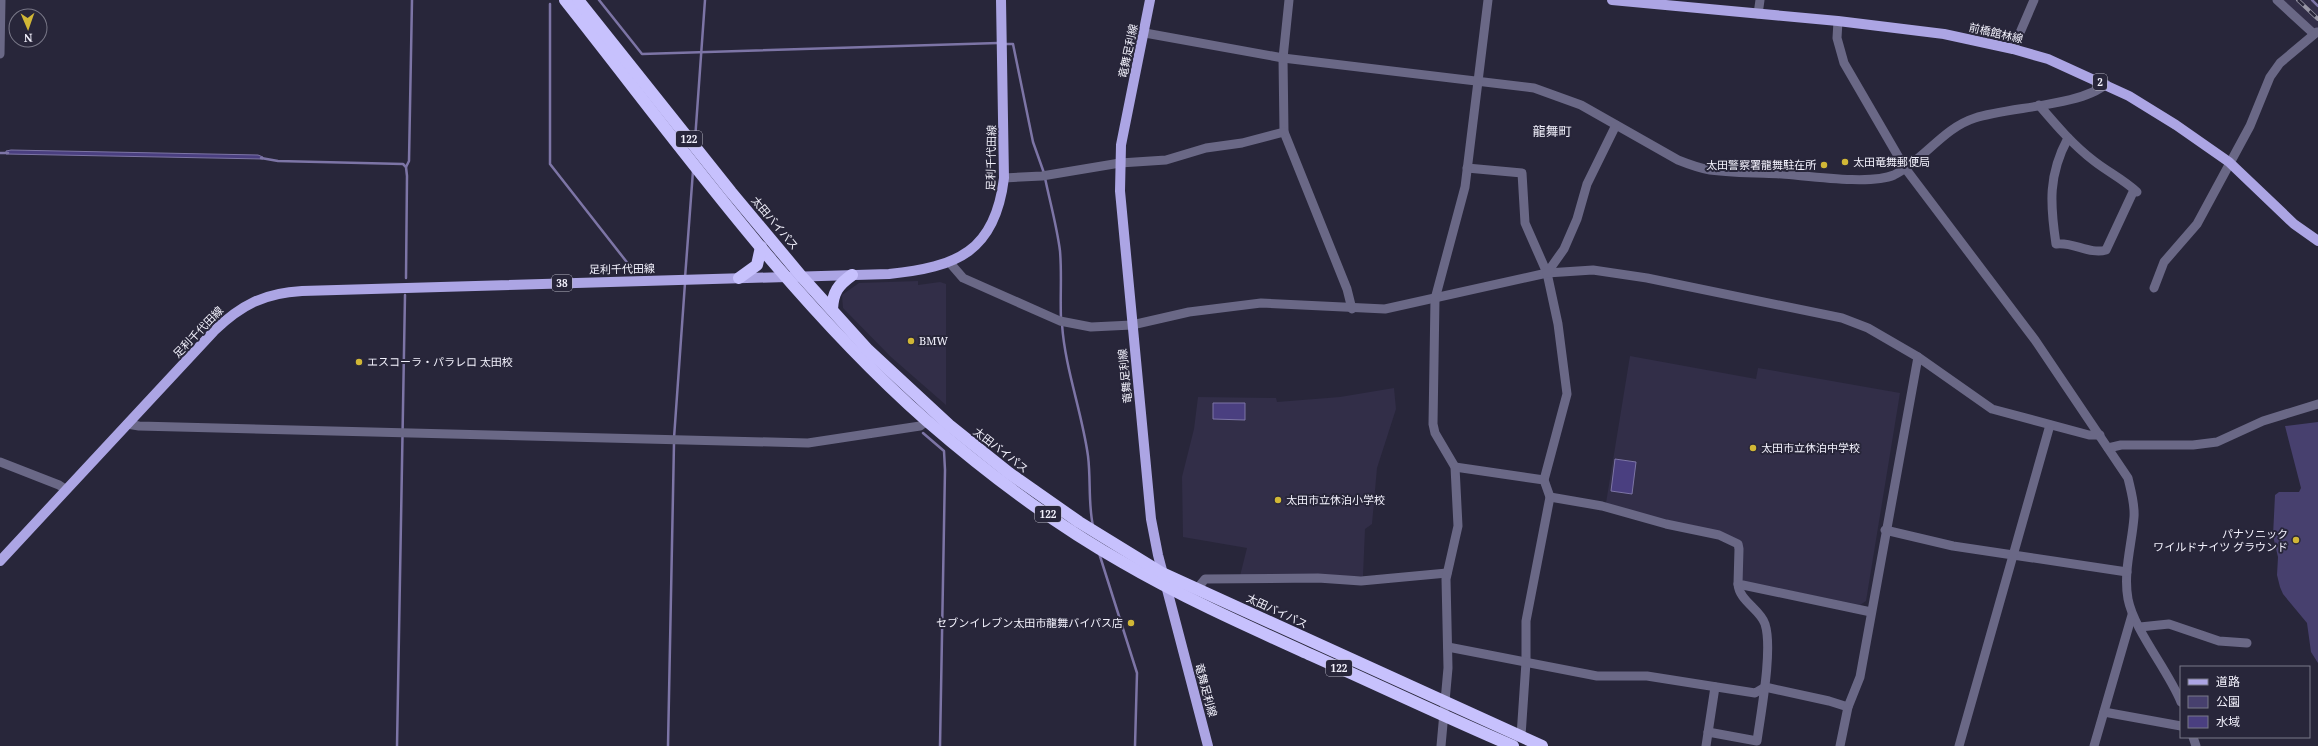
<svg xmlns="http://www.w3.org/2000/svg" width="2318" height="746" font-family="'Noto Serif','Noto Sans JP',serif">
  <rect width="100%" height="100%" fill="#28263a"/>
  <g fill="#322e48">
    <polygon points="2283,0 2310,0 2318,8 2318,29 2315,31"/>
    <polygon points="918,281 918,285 940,282 946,284 946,405 891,357 843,308 842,295 859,283"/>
    <polygon points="1630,356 1756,379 1758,368 1900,393 1866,601 1860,605 1742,581 1741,541 1696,526 1668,521 1606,503"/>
    <polygon points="1394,388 1396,409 1377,468 1372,524 1365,529 1363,576 1240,576 1247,548 1183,537 1182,477 1194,429 1198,397 1276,398 1277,402 1340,397"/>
  </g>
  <polygon fill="#47406e" points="2318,422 2318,663 2311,652 2307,623 2283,594 2280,587 2277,575 2278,557 2273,536 2275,495 2279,492 2299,492 2301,488 2285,426"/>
  <g fill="#4a3f80" stroke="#7d75a6">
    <polygon points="11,150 258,155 263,157 263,159 6,154 6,151"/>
    <polygon points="1213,403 1245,403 1245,420 1213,419"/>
    <polygon points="1615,459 1636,462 1632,494 1611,491"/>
  </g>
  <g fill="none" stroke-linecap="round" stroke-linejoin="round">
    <g stroke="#7d75a6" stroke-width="2.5">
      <polyline points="599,0 642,54 998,43"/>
      <polyline points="2312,0 2318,6"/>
      <polyline points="550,4 550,164 633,270"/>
      <polyline points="1003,44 1013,44 1033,142 1044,173"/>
      <polyline points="695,140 705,0"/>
      <polyline points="0,153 8,153"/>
      <polyline points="261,158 278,161 403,164 406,167 407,176 406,278"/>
      <polyline points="406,167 409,161 412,0"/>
      <path d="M1045,178C1050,202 1057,227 1060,251C1062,274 1060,296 1061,319"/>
      <polyline points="685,278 693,171"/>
      <path d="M1062,324C1065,369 1082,412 1088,456C1091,480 1088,503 1093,526"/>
      <polyline points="923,433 944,451 945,470 940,746"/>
      <polyline points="674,438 685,283"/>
      <polyline points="1099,553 1137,673 1135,746"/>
      <polyline points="397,746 405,295"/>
      <polyline points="668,746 674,443"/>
    </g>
    <g stroke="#6a6886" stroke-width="9">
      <polyline points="1289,0 1283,58 1284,132 1347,289 1352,309"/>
      <polyline points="2277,0 2314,34"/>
      <polyline points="1758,14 1760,0"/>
      <path d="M1838,21L1837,38L1844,63L1905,168L2035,340L2128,478C2131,491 2135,504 2134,517C2132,544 2123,572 2128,599C2134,630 2168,670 2181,702"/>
      <path d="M1145,33L1283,58L1534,88L1581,105L1678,160C1688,164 1699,168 1710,170C1734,173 1758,173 1782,174C1809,176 1871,185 1894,175C1924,160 1943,128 1975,118C2009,107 2081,106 2106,84"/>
      <polyline points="2013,49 2034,0"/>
      <polyline points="0,54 1,0"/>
      <path d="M2039,105C2056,125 2073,145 2094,161C2108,172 2123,179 2137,192"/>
      <path d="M2068,138C2048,175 2050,204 2056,244C2072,241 2090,255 2106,250L2134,190"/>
      <polyline points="1467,168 1522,173 1525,223 1547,273 1558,324 1567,394 1544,480"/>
      <polyline points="1004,178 1042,176 1120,163 1166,160 1206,148 1242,143 1284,132"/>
      <polyline points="950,263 963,278 1060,321 1091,327 1132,325 1189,312 1261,303 1385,309 1547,273 1593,270 1647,278 1842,318 1868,328 1918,357 1992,409 2089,435 2100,435"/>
      <polyline points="1547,273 1564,249 1577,219 1587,184 1616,125"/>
      <polyline points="2154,288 2164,262 2197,224 2250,126 2270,77 2280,63 2317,32"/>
      <polyline points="127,424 139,426 808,443 920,426 927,421"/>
      <polyline points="2108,448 2121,445 2193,445 2217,442 2263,421 2318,404"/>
      <polyline points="0,462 59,485 65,489"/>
      <polyline points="1455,467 1544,480 1550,497 1526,621 1526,662 1521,736"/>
      <polyline points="1550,497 1602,506 1666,524 1719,535 1738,544 1739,549 1738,584 1871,612"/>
      <polyline points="1885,530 1953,546 2127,572"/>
      <polyline points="1197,589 1205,579 1318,578 1361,581 1447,573"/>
      <polyline points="2140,627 2169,624 2219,641 2247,643"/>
      <polyline points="1448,647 1597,676 1647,676 1755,693 1765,687 1829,701 1848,707"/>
      <polyline points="2104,712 2181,726"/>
      <path d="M1708,732L1757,741C1761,712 1773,649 1765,624C1760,609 1739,601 1738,584"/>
      <polyline points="2193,737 2196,746"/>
      <polyline points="1441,746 1448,668 1446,579 1458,526 1455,467 1435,433 1433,424 1435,299 1465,187 1488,0"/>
      <polyline points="1706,746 1715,687"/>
      <polyline points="1840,746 1848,707 1860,677 1918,357"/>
      <polyline points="1959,746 2050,425"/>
      <polyline points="2094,746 2132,615"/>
    </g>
    <g stroke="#aca5e4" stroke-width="10">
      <polyline points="1150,0 1121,145 1120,191 1151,519 1158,555 1208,746"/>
      <polyline points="1612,0 1838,21 1944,34 2013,49 2048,59 2129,96 2176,125 2229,162 2294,224 2318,241"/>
      <path d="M0,561L214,331C241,305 264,293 302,291L889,274C957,267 995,252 1004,178L1001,0"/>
    </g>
    <g stroke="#c7c1fd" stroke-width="12">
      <path d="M565,0C680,145 788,298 927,421C987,473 1053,523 1122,562C1182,597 1247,626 1311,655C1378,685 1445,717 1513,746"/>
      <polyline points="578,0 731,192 802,277 868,350 949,425 1009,473 1079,522 1162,573 1542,746"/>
      <polyline points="739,278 757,265 761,247"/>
      <path d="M832,309C833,292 838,285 852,275"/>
    </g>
    <g stroke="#9896a5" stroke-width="4">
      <polyline id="rail" points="2298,0 2318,19"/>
    </g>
    <use href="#rail" stroke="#28263a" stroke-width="2.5" stroke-dasharray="8" stroke-linecap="butt"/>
  </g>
  <g fill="#d1b736" stroke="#28263a" stroke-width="1.5">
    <circle cx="1845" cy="162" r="4"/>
    <circle cx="1824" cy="165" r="4"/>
    <circle cx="911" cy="341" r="4"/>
    <circle cx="359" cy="362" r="4"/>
    <circle cx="1753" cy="448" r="4"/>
    <circle cx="1278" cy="500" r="4"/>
    <circle cx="2296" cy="540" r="4"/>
    <circle cx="1131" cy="623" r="4"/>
  </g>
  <g text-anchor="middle" stroke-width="4" stroke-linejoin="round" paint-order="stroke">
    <g fill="#28263a" stroke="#b6b5c2" stroke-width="1">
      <rect x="2093" y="74" width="14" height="16" rx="3"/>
      <rect x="676" y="131" width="26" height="16" rx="3"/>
      <rect x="552" y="275" width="20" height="16" rx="3"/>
      <rect x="1035" y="506" width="26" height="16" rx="3"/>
      <rect x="1326" y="660" width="26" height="16" rx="3"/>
    </g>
    <g font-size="10" font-weight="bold" fill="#f3f2fd">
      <text x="2100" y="86">2</text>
      <text x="689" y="143">122</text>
      <text x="562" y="287">38</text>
      <text x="1048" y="518">122</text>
      <text x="1339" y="672">122</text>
    </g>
    <g font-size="11" fill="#f3f2fd" stroke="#28263a">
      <text transform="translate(1996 33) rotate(13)" y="4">前橋館林線</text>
      <text transform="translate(1128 51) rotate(-78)" y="4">竜舞足利線</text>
      <text transform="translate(991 158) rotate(-89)" y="4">足利千代田線</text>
      <text transform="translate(775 223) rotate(50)" y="4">太田バイパス</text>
      <text transform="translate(622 269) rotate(-1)" y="4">足利千代田線</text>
      <text transform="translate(198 332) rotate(-46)" y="4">足利千代田線</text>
      <text transform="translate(1125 376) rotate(-96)" y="4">竜舞足利線</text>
      <text transform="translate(1001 450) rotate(38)" y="4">太田バイパス</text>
      <text transform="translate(1277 611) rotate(25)" y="4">太田バイパス</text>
      <text transform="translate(1206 690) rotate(75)" y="4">竜舞足利線</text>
    </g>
    <g font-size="11" fill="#f3f2fd" stroke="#28263a" text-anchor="start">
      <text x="1853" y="166">太田竜舞郵便局</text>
      <text x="1816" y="169" text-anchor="end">太田警察署龍舞駐在所</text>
      <text x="919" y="345">BMW</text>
      <text x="367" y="366">エスコーラ・パラレロ 太田校</text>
      <text x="1761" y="452">太田市立休泊中学校</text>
      <text x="1286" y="504">太田市立休泊小学校</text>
      <text x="2288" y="538" text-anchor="end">パナソニック<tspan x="2288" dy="13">ワイルドナイツ グラウンド</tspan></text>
      <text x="1123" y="627" text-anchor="end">セブンイレブン太田市龍舞バイパス店</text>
    </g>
    <g font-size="13" fill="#f3f2fd" stroke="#28263a">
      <text x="1552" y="136">龍舞町</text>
    </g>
  </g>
  <rect x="2180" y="666" width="130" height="72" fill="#28263a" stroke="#797888"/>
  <rect x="2188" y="679" width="20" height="6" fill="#aca5e4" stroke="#797888"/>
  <text x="2216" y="686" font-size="12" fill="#f3f2fd">道路</text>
  <rect x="2188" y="696" width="20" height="12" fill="#47406e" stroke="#797888"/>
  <text x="2216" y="706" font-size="12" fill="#f3f2fd">公園</text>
  <rect x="2188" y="716" width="20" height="12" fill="#4a3f80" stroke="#797888"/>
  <text x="2216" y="726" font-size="12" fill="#f3f2fd">水域</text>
  <g transform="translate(28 28) rotate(178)"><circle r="19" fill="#28263a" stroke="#797888"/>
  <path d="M0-3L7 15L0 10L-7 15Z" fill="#d1b736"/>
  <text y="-6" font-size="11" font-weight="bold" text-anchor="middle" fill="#f3f2fd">N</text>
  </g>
</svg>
